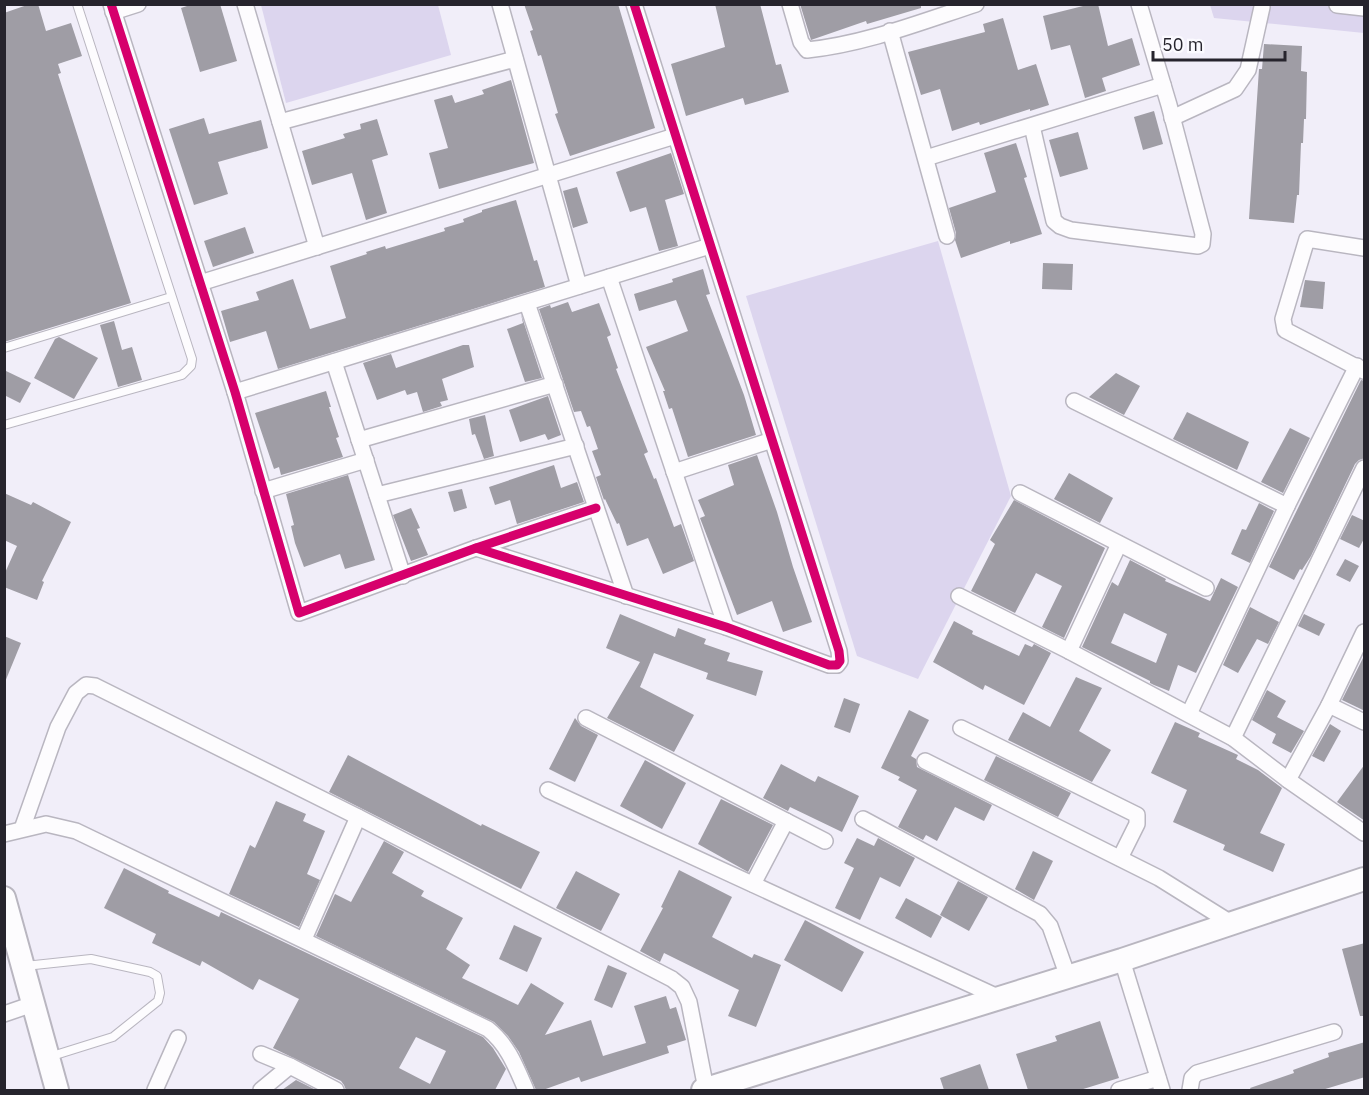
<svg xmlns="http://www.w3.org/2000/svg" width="1369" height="1095" font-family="'IBM Plex Sans',sans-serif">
  <rect width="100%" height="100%" fill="#f1eef9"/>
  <g fill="#dcd5ee">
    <polygon points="261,5 438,5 451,55 286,103"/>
    <polygon points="1210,5 1364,5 1364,33 1214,18"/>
    <polygon points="938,241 1011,496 918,679 857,656 746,296"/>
  </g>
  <g fill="#9f9da5" fill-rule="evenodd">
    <polygon points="30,4 38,4 46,31 71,23 82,56 58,64 61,73 58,74 131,303 4,342 4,13"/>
    <polygon points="193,4 220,4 237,61 200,72 181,8"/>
    <polygon points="524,4 618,4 655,128 570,156 555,114 558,113 541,55 538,56 530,31 533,30"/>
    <polygon points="715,4 760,4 776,65 781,64 789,92 745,105 743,98 686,116 671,64 725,47"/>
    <polygon points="800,4 921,4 921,8 867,24 866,21 811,40"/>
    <polygon points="1091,4 1098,4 1108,46 1132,38 1140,65 1102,78 1106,91 1085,98 1070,45 1051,50 1043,16"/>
    <polygon points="1003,18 1018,70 1036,64 1049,105 1030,111 1030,109 980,125 979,122 952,131 940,89 921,95 908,52 985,32 983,24"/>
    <polygon points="1264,44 1302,46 1301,71 1307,72 1306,119 1304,119 1303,143 1301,143 1299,195 1297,195 1294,223 1249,219 1259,69 1262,69"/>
    <polygon points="511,80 534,163 439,189 429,153 448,148 434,100 452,95 455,103 484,94 482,90"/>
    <polygon points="1154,111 1163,144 1143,150 1134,117"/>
    <polygon points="204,118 209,134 261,120 268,148 218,162 228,194 194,205 169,129"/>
    <polygon points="377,119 388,155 372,160 387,213 366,220 352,173 312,185 302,151 345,138 343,134 361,129 360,124"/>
    <polygon points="1078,132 1088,169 1060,177 1049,140"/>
    <polygon points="1016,143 1027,177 1024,178 1042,234 1010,244 1010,241 961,258 955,240 956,233 949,208 996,192 984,153"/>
    <polygon points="671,153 684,194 665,200 678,246 659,251 646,207 630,212 616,172"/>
    <polygon points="577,187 588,223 573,228 563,191"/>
    <polygon points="516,200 534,261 537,260 545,287 278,369 266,331 230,342 221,311 259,300 256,292 293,279 310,329 346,318 330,266 367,254 366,252 385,246 386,249 445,231 444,228 464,222 463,219 482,212 482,210"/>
    <polygon points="245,227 254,253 213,267 204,241"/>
    <polygon points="1043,263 1073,264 1072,290 1042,289"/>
    <polygon points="703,269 710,294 706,295 744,395 756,435 688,457 672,408 669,409 663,391 665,391 646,347 688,331 676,300 639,311 634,294 673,282 672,279"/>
    <polygon points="1305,280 1325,282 1323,309 1300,307"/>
    <polygon points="568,302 572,312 599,303 611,335 607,337 618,368 616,369 648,452 644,454 654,479 656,478 674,527 681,524 694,561 663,574 648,538 627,546 619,523 617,524 605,499 604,500 596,477 601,475 592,451 598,449 590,426 587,427 581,411 574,412 539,309 550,305 551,308"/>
    <polygon points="521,314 542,378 525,382 507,329 523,323"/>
    <polygon points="114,321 122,350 132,347 142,380 118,387 100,325"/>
    <polygon points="59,337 98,358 74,399 34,378 55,339"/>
    <polygon points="463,345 469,345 474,367 442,379 448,400 440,402 442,406 423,412 417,392 407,395 405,390 377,400 363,363 391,354 396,368"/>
    <polygon points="4,370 31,383 20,403 4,395"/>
    <polygon points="1116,373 1140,386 1124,415 1089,397"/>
    <polygon points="1361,380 1365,381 1365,458 1359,460 1355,464 1311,556 1302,570 1300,569 1294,580 1269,567"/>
    <polygon points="326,391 331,407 329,407 339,437 336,438 343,457 281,475 279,467 274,469 255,413"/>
    <polygon points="548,396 561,435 548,440 545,434 520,442 509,410"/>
    <polygon points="1187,412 1249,442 1237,470 1173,439"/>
    <polygon points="485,415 494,456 484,459 475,434 472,435 469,419"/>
    <polygon points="1290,428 1310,438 1283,493 1261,482"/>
    <polygon points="757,455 777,512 793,567 812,622 783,632 772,601 737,615 700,518 705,516 698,500 734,485 728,465"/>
    <polygon points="554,465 561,488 577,482 584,502 517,524 510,500 495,505 489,487"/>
    <polygon points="1069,473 1113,498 1100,523 1054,499"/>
    <polygon points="348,475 375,560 345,569 340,554 304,567 295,543 291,526 294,525 286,494"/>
    <polygon points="462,489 467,508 454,512 448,492"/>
    <polygon points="4,493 31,505 33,502 71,522 42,581 44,582 37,600 4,587 4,575 17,546 4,540"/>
    <polygon points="1014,500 1105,548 1064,638 1042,627 1062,586 1036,573 1015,613 971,591 995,544 990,540"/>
    <polygon points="1259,503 1274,511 1250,563 1231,554 1242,529 1246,530"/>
    <polygon points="411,508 420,528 417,529 428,555 411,561 393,515"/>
    <polygon points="1352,515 1365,521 1365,537 1359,548 1340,539"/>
    <polygon points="1345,559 1359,566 1350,582 1336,575"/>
    <path d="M1130,560L1166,579L1165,581L1210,601L1221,578L1238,587L1196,673L1178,665L1169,691L1154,685L1150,683V681L1082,647L1112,582L1118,586ZM1124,613L1167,634L1156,663L1111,643Z"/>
    <polygon points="1250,607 1279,622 1268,644 1257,639 1238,673 1223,665"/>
    <polygon points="620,614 675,637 678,628 706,639 704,644 730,653 727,661 763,671 756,696 706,679 708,673 654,653 640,687 694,715 674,752 607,718 640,662 606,648"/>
    <polygon points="1304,614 1325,624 1319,636 1298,626"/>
    <polygon points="954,621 973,631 972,634 1019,656 1025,644 1032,647 1034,644 1051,653 1024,705 985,685 983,690 933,662"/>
    <polygon points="4,636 21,643 5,682 4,681"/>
    <polygon points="1365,654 1365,711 1342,700"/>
    <polygon points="1076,677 1102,688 1079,731 1111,750 1092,782 1008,740 1023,712 1050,727"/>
    <polygon points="1267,690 1286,701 1277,717 1304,731 1291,753 1272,743 1276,734 1252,720"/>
    <polygon points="844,698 860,704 850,733 834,727"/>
    <polygon points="909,710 929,720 911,756 916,759 917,767 992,805 984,821 955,807 937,841 926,835 923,840 898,827 917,790 898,780 900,777 881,768"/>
    <polygon points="575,718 581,726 598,735 575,782 549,769"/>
    <polygon points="1175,722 1200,733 1198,737 1238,755 1236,759 1258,770 1282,788 1260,833 1285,844 1273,872 1223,850 1225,845 1173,822 1187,790 1151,773"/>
    <polygon points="1330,724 1341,731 1324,762 1312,756"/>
    <polygon points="348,755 481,826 482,824 540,852 521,889 329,792"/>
    <polygon points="996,756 1071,793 1058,817 984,780"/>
    <polygon points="645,760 686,783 662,829 620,806"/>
    <polygon points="781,764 815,782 818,776 859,796 842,832 790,807 788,811 763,798"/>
    <polygon points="1365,764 1365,821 1337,802"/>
    <polygon points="721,799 773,825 748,872 698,844"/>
    <polygon points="276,801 306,814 303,821 325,831 307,874 320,880 299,927 229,894 250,845 255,848"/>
    <polygon points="857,838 874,846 878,838 915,858 900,887 880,877 860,920 835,908 854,868 844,863"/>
    <polygon points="384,841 404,852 392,873 424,891 421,896 463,918 446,949 470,965 462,978 518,1005 531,983 564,1003 545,1035 591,1020 603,1056 646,1043 634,1006 666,996 670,1009 676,1007 686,1040 667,1046 669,1053 581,1082 579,1077 543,1090 536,1090 519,1052 508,1036 494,1022 316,936 335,894 351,902"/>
    <polygon points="1033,851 1053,861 1034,900 1015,889"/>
    <path d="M124,868L169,891L168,893L219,917L221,912L483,1037L493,1048L506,1069L495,1090H346L344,1085L341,1081L273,1048L299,999L259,979L253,990L202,961L200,966L152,943L156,934L104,908ZM416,1037L446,1051L430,1084L399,1068Z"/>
    <polygon points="679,870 732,897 712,937 752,958 754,954 781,965 756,1027 728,1016 739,990 664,953 660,962 640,951 663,908 661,907"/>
    <polygon points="576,871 620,894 601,931 556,908"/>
    <polygon points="958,881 988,897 969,931 940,915"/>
    <polygon points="906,898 942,917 931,938 895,918"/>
    <polygon points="805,920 864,952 842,992 784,960"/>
    <polygon points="514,925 542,938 527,972 499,959"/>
    <polygon points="1365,943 1365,1016 1360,1016 1342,949"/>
    <polygon points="608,965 627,973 612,1008 594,1000"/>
    <polygon points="1100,1021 1119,1078 1080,1090 1028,1090 1016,1054 1057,1041 1055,1036"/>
    <polygon points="1365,1042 1365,1077 1322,1090 1251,1090 1250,1088 1294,1073 1293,1070 1329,1057 1328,1053"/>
    <polygon points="980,1064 989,1090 944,1090 940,1078"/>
    <polygon points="296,1080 316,1090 282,1090"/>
  </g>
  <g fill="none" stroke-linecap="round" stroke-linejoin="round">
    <g stroke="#b9b6c0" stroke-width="10">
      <g id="lane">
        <polyline points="4,348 171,297"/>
        <polyline points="4,425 182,375 191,366 192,359 77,4"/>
        <polyline points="25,966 91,959 150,972 157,976 160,993 158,1001 113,1037 49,1057"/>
      </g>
    </g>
    <g stroke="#b9b6c0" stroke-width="18">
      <g id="street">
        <polyline points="111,4 235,392 299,613 476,548 596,508"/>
        <polyline points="245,4 317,247"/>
        <polyline points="500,4 579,286"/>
        <path d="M790,4L801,42L807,50C865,44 921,22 976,4"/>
        <polyline points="1337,5 1364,8"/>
        <polyline points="113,12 138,4"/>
        <polyline points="890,31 947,236"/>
        <polyline points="1172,118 1235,89 1248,70 1262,7"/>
        <polyline points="280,122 515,59"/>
        <polyline points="1032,126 1054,221 1060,226 1071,230 1198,246 1202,244 1203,234 1169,105 1139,4"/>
        <polyline points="926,158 1163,85"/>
        <polyline points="1364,248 1307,239 1283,319 1285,330 1364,371"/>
        <polyline points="609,277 726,627"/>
        <polyline points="200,283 675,136"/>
        <polyline points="527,303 626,596"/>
        <polyline points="334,362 403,576"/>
        <polyline points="235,392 710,246"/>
        <polyline points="1074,401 1287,506"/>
        <polyline points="359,440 555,384"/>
        <polyline points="674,472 772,440"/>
        <polyline points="263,491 366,460"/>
        <polyline points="1020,493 1206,588"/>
        <polyline points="377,495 576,446"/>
        <polyline points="476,548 726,627 829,665 837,665 840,661 839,651 634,4"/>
        <polyline points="959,596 1069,651 1233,738 1288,780 1364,833"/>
        <polyline points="1069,651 1119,544"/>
        <polyline points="1329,705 1364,722"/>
        <polyline points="1189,714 1287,506 1357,366"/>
        <polyline points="586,718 825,841"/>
        <polyline points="961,728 1137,815 1137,824 1120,858"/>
        <polyline points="1233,738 1364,468"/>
        <polyline points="925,761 1159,878 1231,923"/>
        <polyline points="1288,780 1329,705 1364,632"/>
        <polyline points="548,790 1002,999"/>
        <polyline points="863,819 1040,914 1050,926 1068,977"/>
        <polyline points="22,829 58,727 76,693 86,685 95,686 358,817 672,979 682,987 689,1002 706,1089"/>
        <path d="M4,834L46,824L76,831L488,1029C508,1045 516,1067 526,1090"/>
        <polyline points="753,884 786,821"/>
        <polyline points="304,939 358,817"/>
        <polyline points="1122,960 1162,1090"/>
        <polyline points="4,1014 33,1004"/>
        <polyline points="261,1054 290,1066"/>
        <polyline points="155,1090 178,1038"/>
        <polyline points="261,1090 290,1066 336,1090"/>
        <polyline points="1119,1090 1158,1078"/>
        <polyline points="1190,1090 1192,1078 1197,1073 1334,1032"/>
      </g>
    </g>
    <g stroke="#b9b6c0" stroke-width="26">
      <g id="secondary">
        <polyline points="4,898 57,1090"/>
        <polyline points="703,1090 1122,960 1364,879"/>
      </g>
    </g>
    <use href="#lane" stroke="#fdfcfe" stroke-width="8"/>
    <use href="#street" stroke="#fdfcfe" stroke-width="15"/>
    <use href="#secondary" stroke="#fdfcfe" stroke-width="22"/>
    <g stroke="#fbfaff" stroke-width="13">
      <g id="cycleway">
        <polyline points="111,4 235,392 299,613 476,548 596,508"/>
        <polyline points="476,548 726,627 829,665 837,665 840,661 839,651 634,4"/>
      </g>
    </g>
    <use href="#cycleway" stroke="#d6006c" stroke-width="9"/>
  </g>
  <rect width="1369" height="1095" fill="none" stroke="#26242d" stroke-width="12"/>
  <path d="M1153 51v9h132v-9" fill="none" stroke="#26242d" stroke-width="3"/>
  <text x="1162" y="51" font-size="18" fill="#26242d" stroke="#fbfaff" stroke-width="4.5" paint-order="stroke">50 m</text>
</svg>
